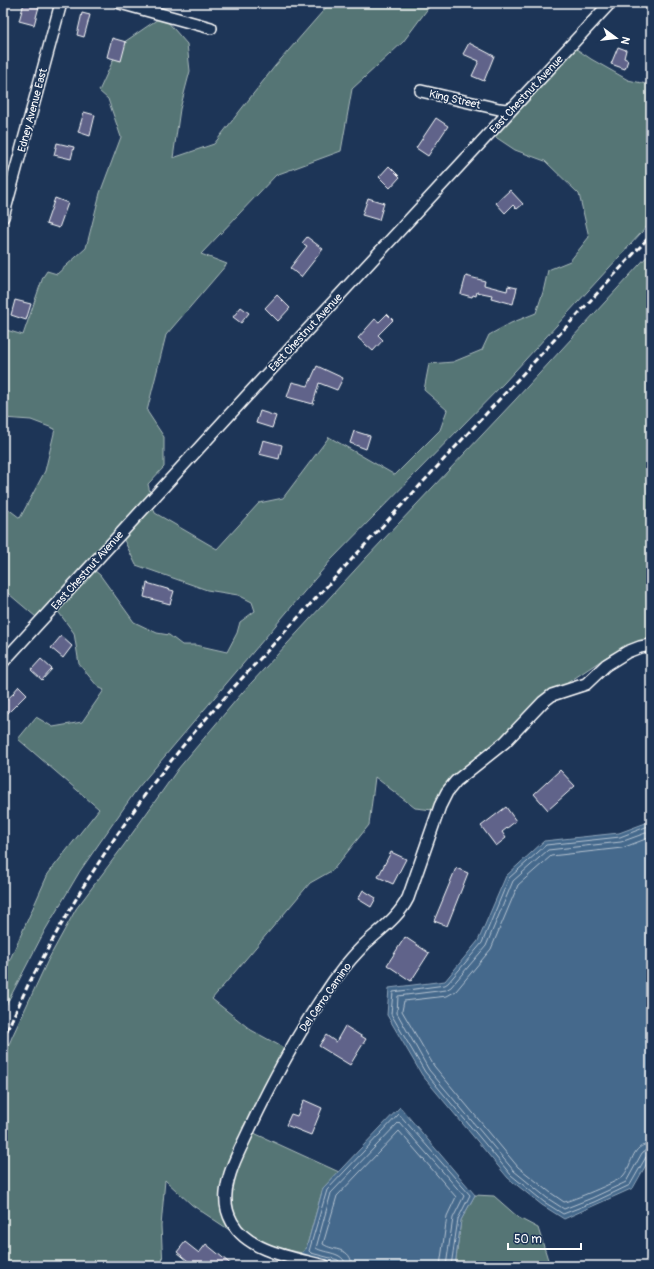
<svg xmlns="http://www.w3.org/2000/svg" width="654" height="1269" font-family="Pangolin,sans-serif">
  <rect width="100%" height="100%" fill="#1d3557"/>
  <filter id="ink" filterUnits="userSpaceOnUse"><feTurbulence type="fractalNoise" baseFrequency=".025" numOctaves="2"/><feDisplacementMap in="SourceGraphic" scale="8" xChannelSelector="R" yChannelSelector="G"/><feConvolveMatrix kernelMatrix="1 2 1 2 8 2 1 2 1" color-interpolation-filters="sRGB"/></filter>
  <g filter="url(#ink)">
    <g fill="#547575" stroke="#aababa">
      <polygon points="330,3 432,3 403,42 352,89 341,151 276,175 201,254 227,264 166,335 147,411 164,437 164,467 148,484 150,493 36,617 3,589 3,505 20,518 45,471 55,429 31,420 3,418 3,329 23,335 43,277 47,271 57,274 86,248 100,193 121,137 108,99 99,91 120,45 158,19 167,21 187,44 190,71 180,109 173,158 214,144 275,66"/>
      <polygon points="575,48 591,59 628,80 651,85 651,222 504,383 331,560 137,789 80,871 44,932 3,1011 3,975 48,874 99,809 18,739 36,717 53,727 82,722 104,690 98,687 79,664 74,633 57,610 94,570 100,575 134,622 157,633 169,635 182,645 196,645 227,652 237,633 240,622 255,611 252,602 238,595 207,590 136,565 123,538 153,506 155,513 217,549 259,503 283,498 329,437 395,475 440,430 447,410 424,390 429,364 453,362 482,350 489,335 511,323 536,313 543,292 548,270 570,261 589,237 579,194 545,161 515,150 494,136 516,112 519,111 519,109"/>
      <path d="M651,252V640L624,648L611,654L528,709L501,739L452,778L442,790L433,810L415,808L375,777L369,825L333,870L310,883L212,999L251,1030L284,1048L247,1121L242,1128L244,1129C227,1163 207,1198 234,1233L192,1205L165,1180L161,1226L163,1266H3V1059L12,1037L48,960L76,909L124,845L178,769L242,693L366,558L516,399Z"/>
      <path d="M254,1133L339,1172L323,1188L306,1249L302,1253C286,1249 262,1246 249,1235C215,1206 239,1165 254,1133Z"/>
      <polygon points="475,1195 494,1196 519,1218 538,1228 550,1266 455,1266 461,1220"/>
    </g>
    <g fill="#45698c" stroke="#8fa5ba">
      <polygon points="651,821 651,1156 633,1188 564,1219 542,1205 508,1178 422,1075 387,1015 389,988 445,981 478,941 506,876 544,841 619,833"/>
      <polygon points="400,1107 475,1195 461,1220 455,1266 343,1266 300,1254 306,1249 323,1188"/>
    </g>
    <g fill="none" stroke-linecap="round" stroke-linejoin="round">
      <g stroke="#b5c3d1" stroke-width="1">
        <polyline points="651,825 620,837 546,845 509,878 482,943 448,983 445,985 393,992 391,1014 425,1072 511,1175 544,1202 563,1214 594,1202 630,1185 646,1157 651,1155"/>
        <polyline points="651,831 621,842 548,850 513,881 486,946 451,987 446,990 398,996 397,1013 429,1070 514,1171 547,1198 564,1209 592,1198 626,1182 642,1153 646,1150 651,1150"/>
        <path d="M651,837L622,848L551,856L518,885L491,949L456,991L447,996L404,1001L402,1011L434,1066L518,1167L551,1193L564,1202C571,1201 617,1182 622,1177C633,1167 630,1144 651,1144"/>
        <polyline points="340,1266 340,1263 338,1260 311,1253 309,1251 327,1190 399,1114 470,1195 458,1219 451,1266"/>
        <path d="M346,1266C344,1251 325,1254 316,1248L331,1193L399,1122L464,1196L453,1218L446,1266"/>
        <path d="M352,1266C351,1246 334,1252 323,1244L337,1196L399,1131L456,1197L447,1216L440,1266"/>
      </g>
    </g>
    <g fill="#60648a" stroke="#fff">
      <polygon points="24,3 40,3 34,25 19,21"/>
      <polygon points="82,13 90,15 84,37 77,35"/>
      <polygon points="112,38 126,42 121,61 107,57"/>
      <polygon points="469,43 494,56 484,81 472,76 479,61 463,54"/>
      <polygon points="618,47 626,50 624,58 628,60 625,69 611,64"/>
      <polygon points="84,112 95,115 90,136 78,132"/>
      <polygon points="436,118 448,126 428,156 416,148"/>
      <polygon points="57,143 74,147 71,159 54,155"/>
      <polygon points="389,166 400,177 390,188 379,177"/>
      <polygon points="510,190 523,204 517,209 513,205 505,213 496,203"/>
      <polygon points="55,198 68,203 59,228 46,224"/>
      <polygon points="368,198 384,203 379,220 362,215"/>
      <polygon points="307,237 323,249 301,277 290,268 307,246 302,243"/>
      <polygon points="466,276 485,281 484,285 507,291 508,286 517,288 513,304 491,298 492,295 477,292 476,296 473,295 472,297 461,294"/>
      <polygon points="277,295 290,308 278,321 265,308"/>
      <polygon points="15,300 31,304 26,320 11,315"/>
      <polygon points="241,307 249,313 241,323 233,317"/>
      <polygon points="387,314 393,320 378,335 383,340 373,351 358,338 375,319 379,322"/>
      <polygon points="317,366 343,378 337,390 319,383 313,404 287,397 292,382 308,386"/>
      <polygon points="260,411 276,416 272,428 256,423"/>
      <polygon points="354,431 370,436 366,449 350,443"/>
      <polygon points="263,440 282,445 279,459 259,454"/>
      <polygon points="147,583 174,591 170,604 144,597"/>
      <polygon points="61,636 72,646 63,658 51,648"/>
      <polygon points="41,659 52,669 42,680 31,670"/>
      <polygon points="19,686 27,694 3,718 3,703 14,693 13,693"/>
      <polygon points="560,770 575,786 548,810 534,794"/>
      <polygon points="506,807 516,821 502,832 506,838 496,846 481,826"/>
      <polygon points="391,852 406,859 393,884 378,877"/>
      <polygon points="456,868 468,873 447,926 434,921"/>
      <polygon points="363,890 376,898 371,907 358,899"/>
      <polygon points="405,937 429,953 411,981 387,965"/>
      <polygon points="345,1026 366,1039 350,1065 319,1046 326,1035 336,1042"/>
      <polygon points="304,1100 322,1108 311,1135 286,1125 291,1114 297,1116"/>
      <polygon points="185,1242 199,1253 206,1244 233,1266 184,1266 188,1261 177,1252"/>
    </g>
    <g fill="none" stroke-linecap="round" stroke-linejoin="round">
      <g stroke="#fff" stroke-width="14">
        <g id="minor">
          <polyline points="120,3 211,28"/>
          <polyline points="421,91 499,109 506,110 512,108"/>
          <polyline points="3,217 61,3"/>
          <polyline points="3,662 299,339 610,3"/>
          <path d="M325,1266C295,1258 248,1252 232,1222C227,1213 225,1203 226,1193C228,1170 241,1148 250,1128C271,1084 293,1042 320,1001C327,992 332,982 339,974C347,963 356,953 365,944C381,929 398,918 408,898L440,806L447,792L456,781L505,742L543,702L552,695L586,684L606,665L627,652L640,647L651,645"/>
        </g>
      </g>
      <use href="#minor" stroke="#1d3557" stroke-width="11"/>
      <polyline stroke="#fff" stroke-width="3" stroke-dasharray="6 3" stroke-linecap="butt" points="3,1039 28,985 57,932 83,887 112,842 151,786 190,737 233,688 651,235"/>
    </g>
  </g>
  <g text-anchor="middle" stroke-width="3" stroke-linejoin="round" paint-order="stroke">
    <g font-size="11" fill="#fff" stroke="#1d3557">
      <text transform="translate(526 94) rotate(-47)" y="4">East Chestnut Avenue</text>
      <text transform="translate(455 99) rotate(13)" y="4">King Street</text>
      <text transform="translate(32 110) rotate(-75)" y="4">Edney Avenue East</text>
      <text transform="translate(305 332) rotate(-47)" y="4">East Chestnut Avenue</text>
      <text transform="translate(87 570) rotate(-48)" y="4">East Chestnut Avenue</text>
      <text transform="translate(325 997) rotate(-55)" y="4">Del Cerro Camino</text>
    </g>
  </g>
  <rect width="654" height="1269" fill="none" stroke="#1d3557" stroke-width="16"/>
  <rect x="8" y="8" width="638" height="1253" fill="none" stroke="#fff" stroke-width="1.5" filter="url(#ink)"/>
  <g transform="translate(616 38) rotate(105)" stroke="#1d3557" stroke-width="3" paint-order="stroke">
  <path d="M0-3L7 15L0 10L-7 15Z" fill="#ffffff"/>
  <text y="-6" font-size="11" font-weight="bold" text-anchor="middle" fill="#ffffff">N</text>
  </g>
  <path d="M508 1243v6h73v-6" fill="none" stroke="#ffffff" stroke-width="2"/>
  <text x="514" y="1243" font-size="12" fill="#ffffff" stroke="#1d3557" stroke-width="3" paint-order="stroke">50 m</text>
</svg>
